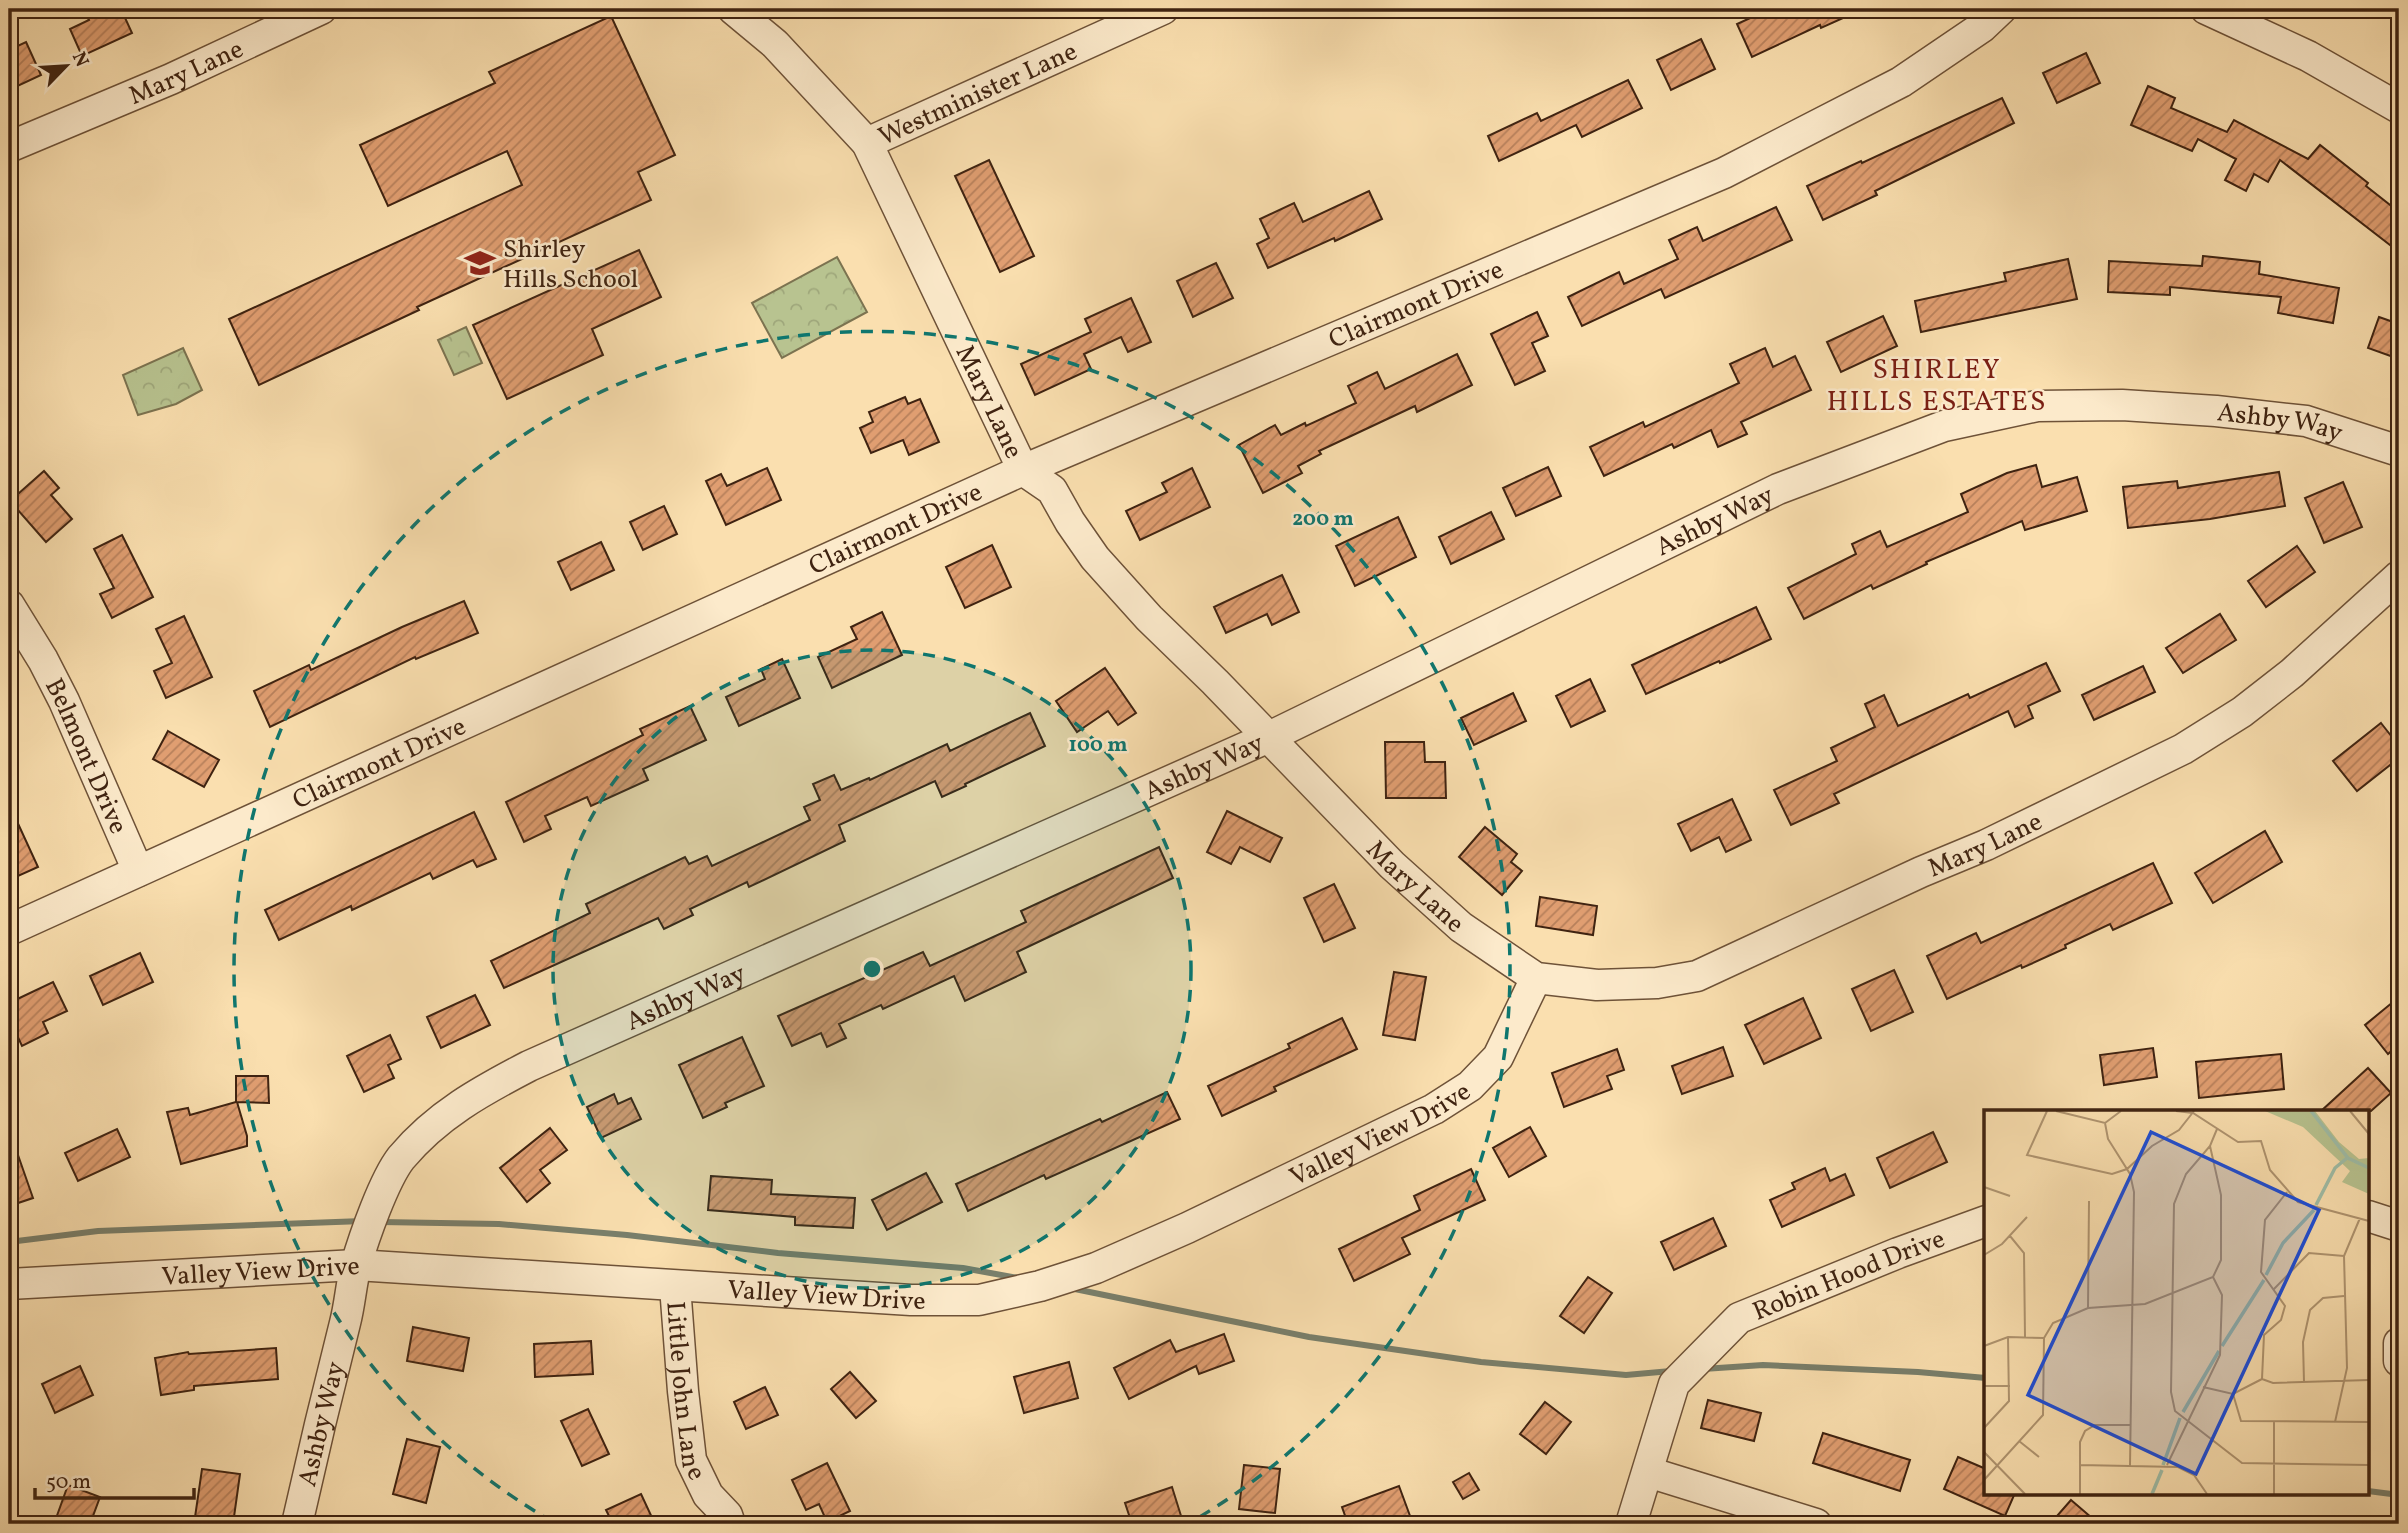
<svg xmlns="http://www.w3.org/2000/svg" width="2408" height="1533" font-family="Vollkorn,serif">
  <defs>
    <pattern id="park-crowns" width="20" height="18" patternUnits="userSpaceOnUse" patternTransform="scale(1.75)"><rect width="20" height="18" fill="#b8c390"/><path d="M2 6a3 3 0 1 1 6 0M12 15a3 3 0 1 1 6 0" fill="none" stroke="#9fa77b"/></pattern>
    <pattern id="building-hatch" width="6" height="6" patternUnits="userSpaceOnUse" patternTransform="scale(1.75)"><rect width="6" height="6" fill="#e09e71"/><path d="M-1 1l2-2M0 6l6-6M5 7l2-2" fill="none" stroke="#b7805b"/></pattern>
  </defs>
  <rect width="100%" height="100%" fill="#fadfaf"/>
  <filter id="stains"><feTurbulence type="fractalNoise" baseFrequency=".00286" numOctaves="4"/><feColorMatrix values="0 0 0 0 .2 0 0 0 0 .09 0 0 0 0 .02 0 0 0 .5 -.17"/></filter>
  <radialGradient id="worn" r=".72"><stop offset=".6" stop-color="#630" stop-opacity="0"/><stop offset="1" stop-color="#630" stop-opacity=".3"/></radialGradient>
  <g fill="url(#park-crowns)" stroke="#7c7350" stroke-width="2">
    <polygon points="837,257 867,312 782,358 752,303"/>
    <polygon points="466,327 482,363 454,375 438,340"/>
    <polygon points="183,348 202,390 176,404 138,415 123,375"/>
  </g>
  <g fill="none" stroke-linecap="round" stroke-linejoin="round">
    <g stroke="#797f6b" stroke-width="6">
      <polyline points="381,1222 499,1224 627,1235 778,1253 963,1268 1018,1278"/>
      <polyline points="9,1242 98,1231 363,1221"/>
      <polyline points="1070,1288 1309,1337 1481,1362 1626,1375 1671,1371"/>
      <polyline points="1703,1369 1763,1365 1918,1372 1986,1378"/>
      <polyline points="2368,1491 2399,1495"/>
    </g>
  </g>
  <g fill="url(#building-hatch)" stroke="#3f2311" stroke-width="2">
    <polygon points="84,9 121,9 132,33 82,56 70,29 89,20"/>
    <polygon points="1770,9 1863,9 1821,28 1820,25 1752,57 1737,24"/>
    <polygon points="611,16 675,155 638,172 651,200 417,307 419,310 259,385 229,319 522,185 507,151 388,206 360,145 495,83 489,72"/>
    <polygon points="1701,39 1715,69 1671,90 1657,60"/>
    <polygon points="26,42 41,75 9,90 9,50"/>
    <polygon points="2086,53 2100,83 2057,103 2043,73"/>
    <polygon points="1628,80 1642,108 1582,137 1576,125 1499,161 1488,136 1537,113 1541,121"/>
    <polygon points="2148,86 2175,98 2171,108 2227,132 2234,120 2308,159 2320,145 2368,183 2366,186 2399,212 2399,252 2280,160 2268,182 2254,174 2246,191 2225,180 2236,159 2198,139 2192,151 2131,125"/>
    <polygon points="2002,98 2014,123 1875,191 1877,195 1823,220 1807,186 1861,161 1862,163"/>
    <polygon points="989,160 1034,256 1000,272 955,176"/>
    <polygon points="1369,191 1382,219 1335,241 1334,238 1268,268 1257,244 1269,238 1260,219 1294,203 1303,222"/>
    <polygon points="1776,207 1792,240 1665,298 1661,289 1582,326 1568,297 1619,272 1624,284 1678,259 1669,240 1697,227 1703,241"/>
    <polygon points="639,250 661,297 592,329 603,355 507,399 473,325"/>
    <polygon points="2203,256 2260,262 2259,274 2339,288 2333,323 2278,313 2281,297 2170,287 2170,295 2108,292 2109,261 2202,266"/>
    <polygon points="2068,259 2077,299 1921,332 1915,301 2006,281 2004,273"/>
    <polygon points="1216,263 1233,298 1193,317 1177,281"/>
    <polygon points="1131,298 1151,342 1128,352 1121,337 1084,354 1091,369 1035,395 1021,364 1091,332 1085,319"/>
    <polygon points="1537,312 1548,336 1532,343 1545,371 1515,385 1491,334"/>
    <polygon points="1883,316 1897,346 1841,372 1827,342"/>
    <polygon points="2379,317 2399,324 2399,359 2368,348"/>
    <polygon points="1765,348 1773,367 1795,356 1811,390 1741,422 1747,434 1718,447 1711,430 1674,448 1672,444 1604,476 1590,447 1643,422 1645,427 1739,383 1730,364"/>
    <polygon points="1457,354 1472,385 1417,412 1415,406 1319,451 1321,454 1298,466 1302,473 1263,493 1239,445 1275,425 1281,435 1305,423 1306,426 1356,403 1348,386 1377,372 1385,389"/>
    <polygon points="905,397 908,404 920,399 939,442 909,455 903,440 871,453 860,428 873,422 869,412"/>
    <polygon points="2036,465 2042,487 2077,477 2087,511 2025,530 2022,521 1926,562 1927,564 1873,589 1871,585 1804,619 1788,588 1856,554 1852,544 1880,531 1887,547 1968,512 1961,494 2007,473"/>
    <polygon points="1548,467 1561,496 1516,516 1503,488"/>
    <polygon points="767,468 781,500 726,525 706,481 721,474 727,486"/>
    <polygon points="1192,468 1210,507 1140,540 1126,511 1167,492 1162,483"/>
    <polygon points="44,471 59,488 51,495 72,519 46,542 10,501"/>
    <polygon points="2279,472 2285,506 2210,519 2128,528 2123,487 2177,481 2178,488"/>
    <polygon points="2343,482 2362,527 2324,543 2305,498"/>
    <polygon points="664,506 677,534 643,550 630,522"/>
    <polygon points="1491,512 1504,539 1451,564 1439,537"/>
    <polygon points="1398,517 1416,557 1355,586 1336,546"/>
    <polygon points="122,535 153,597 112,618 100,594 114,588 94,549"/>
    <polygon points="601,542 614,570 571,590 558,562"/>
    <polygon points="992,545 1011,587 965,608 946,567"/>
    <polygon points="2297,546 2315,572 2266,607 2248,581"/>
    <polygon points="1282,575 1299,612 1272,625 1267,614 1226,633 1214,607"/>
    <polygon points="464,601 478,633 416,659 415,657 270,727 254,691 309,665 311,670 402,627"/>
    <polygon points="1756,607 1771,639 1720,663 1719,661 1646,694 1632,665"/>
    <polygon points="882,612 902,655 832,688 818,657 857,639 851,627"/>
    <polygon points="2220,614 2236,640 2183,673 2166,648"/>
    <polygon points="184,616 212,677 166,698 154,671 172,663 156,629"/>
    <polygon points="782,659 800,698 739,726 726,697 765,679 761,669"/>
    <polygon points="2046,663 2060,691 2028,706 2033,718 2015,727 2008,711 1834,794 1839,803 1791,825 1774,790 1837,761 1831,748 1875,727 1865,704 1884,695 1898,726 1968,694 1970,698"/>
    <polygon points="2143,666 2155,692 2094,720 2082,695"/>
    <polygon points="1105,668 1136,713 1118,725 1108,711 1077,732 1056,701"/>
    <polygon points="1590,679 1605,711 1571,727 1556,696"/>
    <polygon points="1513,693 1526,721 1474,745 1461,718"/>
    <polygon points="690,706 706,740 643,769 648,780 591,806 587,797 545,816 551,829 524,842 506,802 643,735 640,729"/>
    <polygon points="1030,713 1045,746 965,784 966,786 942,797 935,781 839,825 845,841 749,887 747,882 690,909 693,915 664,929 658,918 504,988 491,961 590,913 586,904 685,857 689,864 707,856 712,866 810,820 804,807 820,800 813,784 834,775 841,790 869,778 870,780 947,744 950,751"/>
    <polygon points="2381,723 2399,746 2399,758 2357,791 2333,761"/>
    <polygon points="168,731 219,760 204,787 153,759"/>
    <polygon points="1385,742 1424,742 1425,762 1445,762 1446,798 1386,798"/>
    <polygon points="1732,799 1751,840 1726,852 1719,837 1691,851 1678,824"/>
    <polygon points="9,804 38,867 9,880"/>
    <polygon points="1227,811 1282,838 1270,862 1240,847 1231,864 1207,852"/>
    <polygon points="474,812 496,859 477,867 473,860 433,879 430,873 352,910 351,906 279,940 265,910"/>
    <polygon points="1485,827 1517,854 1511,862 1522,871 1502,895 1459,857"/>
    <polygon points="2265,831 2282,862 2213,903 2195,873"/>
    <polygon points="1159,847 1173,878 1017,952 1026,972 965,1001 954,976 883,1009 881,1005 839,1024 846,1038 827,1047 821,1033 792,1046 778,1016 923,952 930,966 1026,922 1021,911"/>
    <polygon points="2153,863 2172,903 2113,930 2110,924 2065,945 2066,948 2022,968 2021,965 1947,999 1927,956 1976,933 1981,943"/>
    <polygon points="1334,884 1355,928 1324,942 1304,898"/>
    <polygon points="1540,897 1597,906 1593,935 1536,926"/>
    <polygon points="140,953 153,982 103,1005 90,976"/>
    <polygon points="1894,970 1913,1012 1871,1031 1852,989"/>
    <polygon points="1394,972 1426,977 1415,1040 1383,1035"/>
    <polygon points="53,982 67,1011 43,1022 48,1033 22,1046 9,1018 9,1003"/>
    <polygon points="475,995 490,1025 441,1048 427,1017"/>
    <polygon points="2399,997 2399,1044 2388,1054 2365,1025"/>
    <polygon points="1803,998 1821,1038 1764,1064 1745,1025"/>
    <polygon points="1342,1018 1357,1049 1274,1087 1276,1091 1222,1116 1208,1086 1290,1048 1288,1044"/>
    <polygon points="390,1035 401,1059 388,1065 394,1078 364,1092 347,1056"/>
    <polygon points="742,1037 764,1086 725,1103 727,1107 703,1118 679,1065"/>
    <polygon points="1723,1047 1733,1076 1682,1094 1672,1066"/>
    <polygon points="2153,1048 2157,1077 2104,1085 2100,1055"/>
    <polygon points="1617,1049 1624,1070 1607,1076 1612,1089 1564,1107 1552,1073"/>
    <polygon points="2281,1054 2284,1089 2199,1098 2196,1062"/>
    <polygon points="2368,1068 2391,1093 2371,1111 2321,1111"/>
    <polygon points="236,1076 268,1076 269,1103 237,1102 247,1136 247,1146 181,1164 167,1112 188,1108 190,1115 236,1102"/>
    <polygon points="1167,1092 1180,1119 1046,1179 1044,1175 968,1211 956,1184 1100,1119 1102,1122"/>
    <polygon points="614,1094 618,1104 631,1098 641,1119 601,1138 587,1107"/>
    <polygon points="1530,1127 1546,1156 1509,1177 1493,1148"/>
    <polygon points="550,1128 567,1150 540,1170 550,1183 527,1202 500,1168"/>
    <polygon points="117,1129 130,1157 78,1181 65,1153"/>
    <polygon points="1933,1132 1947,1162 1890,1188 1877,1158"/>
    <polygon points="11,1135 33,1198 9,1206 9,1136"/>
    <polygon points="1825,1168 1830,1181 1845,1174 1854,1195 1782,1227 1770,1200 1795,1189 1792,1183"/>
    <polygon points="1471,1169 1485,1200 1402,1238 1410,1254 1354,1281 1339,1249 1420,1210 1414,1196"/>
    <polygon points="926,1173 942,1202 887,1230 872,1200"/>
    <polygon points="711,1176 772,1180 771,1194 855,1198 853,1228 795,1225 795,1217 708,1210"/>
    <polygon points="1713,1218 1726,1246 1674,1270 1661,1242"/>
    <polygon points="1588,1277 1612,1293 1584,1333 1560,1316"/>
    <polygon points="413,1327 469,1338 463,1371 407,1361"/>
    <polygon points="1224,1334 1234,1361 1199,1374 1196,1366 1129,1399 1114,1368 1170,1340 1176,1352"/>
    <polygon points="591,1341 593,1374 535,1377 534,1344"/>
    <polygon points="276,1348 278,1379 194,1386 194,1390 161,1395 155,1358 188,1352 189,1354"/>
    <polygon points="1069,1362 1078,1398 1024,1413 1014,1377"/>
    <polygon points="80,1366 93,1395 55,1413 42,1384"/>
    <polygon points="850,1372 876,1401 856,1418 831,1389"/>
    <polygon points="765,1387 778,1415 746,1429 734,1402"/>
    <polygon points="1708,1400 1761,1413 1754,1441 1701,1428"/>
    <polygon points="1545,1402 1571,1422 1546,1454 1520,1434"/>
    <polygon points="588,1409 609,1454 582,1466 561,1421"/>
    <polygon points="1823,1433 1910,1460 1900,1491 1813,1463"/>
    <polygon points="407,1439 440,1447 426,1503 393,1494"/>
    <polygon points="1958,1457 1986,1469 1986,1493 2015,1493 2005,1516 1944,1489"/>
    <polygon points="827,1463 850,1511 827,1522 819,1504 806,1510 792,1480"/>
    <polygon points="1244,1465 1280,1469 1275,1513 1239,1509"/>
    <polygon points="202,1469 240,1474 233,1524 194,1524"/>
    <polygon points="1469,1473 1479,1490 1463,1499 1453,1482"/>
    <polygon points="68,1485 100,1497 90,1524 54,1524"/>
    <polygon points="1399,1486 1413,1524 1348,1524 1342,1507"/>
    <polygon points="1172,1487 1182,1519 1165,1524 1132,1524 1125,1503"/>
    <polygon points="641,1494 655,1524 613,1524 606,1510"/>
    <polygon points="2071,1500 2099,1524 2050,1524"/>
  </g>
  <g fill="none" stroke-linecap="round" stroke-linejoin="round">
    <g stroke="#6e5238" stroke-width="33">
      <g id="minor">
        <path id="s1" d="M733,9L775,44L867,143L1023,470L1052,490L1070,522L1095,558L1149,618L1215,682L1392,865L1461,927L1536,978L1597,985L1657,983L1697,976L1921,872L1986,845L2183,749L2242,712L2292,673L2399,576"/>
        <polyline points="2206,9 2308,56 2399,108"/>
        <path id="s2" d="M867,143L1163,9"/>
        <path id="s3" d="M9,147L171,79L321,9"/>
        <path id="s4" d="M9,605L43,660L64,701L138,871"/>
        <path id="s5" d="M9,930L1023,470L1724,173L1901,82L1982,27L2001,9"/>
        <polyline points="2368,1216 2399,1226"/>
        <path id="s6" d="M9,1284L356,1265L911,1300H979L1040,1286L1096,1268L1187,1228L1434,1109L1470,1086L1498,1057L1536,978"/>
        <path id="s7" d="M675,1286L683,1391L691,1460L708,1495L727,1515L730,1524"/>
        <polyline points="2399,1343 2399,1361"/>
        <polyline points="1648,1472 1816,1524"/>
        <path id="s8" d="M297,1524C312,1457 328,1390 345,1323C350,1304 351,1284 356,1265C364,1237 384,1180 401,1158C437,1115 481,1091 529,1066L1269,737L1778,489L1944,426L2037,406L2122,405L2216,411L2306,421L2399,451"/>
        <path id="s9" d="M1631,1524L1674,1384L1739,1318L1898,1253L1986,1221"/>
      </g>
    </g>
    <use href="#minor" stroke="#fceacb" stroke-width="30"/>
  </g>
  <circle cx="872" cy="969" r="319" fill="#0f766e" fill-opacity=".12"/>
  <g fill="none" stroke="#0f766e" stroke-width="3.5" stroke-dasharray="12 9">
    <circle cx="872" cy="969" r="319"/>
    <path d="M553 1522A638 638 0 1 1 1191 1522"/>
  </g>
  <defs>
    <g id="school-bare" transform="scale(2.415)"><path d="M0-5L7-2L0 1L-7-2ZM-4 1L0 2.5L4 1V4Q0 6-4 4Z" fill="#8f2418" stroke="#fceacb" stroke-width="2.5" paint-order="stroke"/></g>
  </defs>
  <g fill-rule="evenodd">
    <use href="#school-bare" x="480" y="263"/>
  </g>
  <g text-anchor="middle" stroke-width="5" stroke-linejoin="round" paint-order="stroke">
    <g font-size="26" fill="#3f2311" stroke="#fceacb">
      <text dy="9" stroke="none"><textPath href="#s3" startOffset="192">Mary Lane</textPath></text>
      <text dy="9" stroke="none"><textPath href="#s2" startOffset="121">Westminister Lane</textPath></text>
      <text dy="9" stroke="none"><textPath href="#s5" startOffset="1540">Clairmont Drive</textPath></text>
      <text dy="9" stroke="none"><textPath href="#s1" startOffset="476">Mary Lane</textPath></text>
      <text dy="9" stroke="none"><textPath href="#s8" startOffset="2434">Ashby Way</textPath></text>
      <text dy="9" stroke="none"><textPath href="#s8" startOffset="1846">Ashby Way</textPath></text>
      <text dy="9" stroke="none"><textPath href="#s5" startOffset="973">Clairmont Drive</textPath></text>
      <text dy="9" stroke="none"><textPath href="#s4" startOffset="170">Belmont Drive</textPath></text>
      <text dy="9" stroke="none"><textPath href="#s5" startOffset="406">Clairmont Drive</textPath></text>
      <text dy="9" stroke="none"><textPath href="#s8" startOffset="1279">Ashby Way</textPath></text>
      <text dy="9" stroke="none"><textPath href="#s1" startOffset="1757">Mary Lane</textPath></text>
      <text dy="9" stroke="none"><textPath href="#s1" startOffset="1127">Mary Lane</textPath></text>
      <text dy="9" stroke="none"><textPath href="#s8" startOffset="712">Ashby Way</textPath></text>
      <text dy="9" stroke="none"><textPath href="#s6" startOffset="1407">Valley View Drive</textPath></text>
      <text dy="9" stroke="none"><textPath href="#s6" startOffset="252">Valley View Drive</textPath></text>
      <text dy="9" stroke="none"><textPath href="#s9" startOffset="357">Robin Hood Drive</textPath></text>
      <text dy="9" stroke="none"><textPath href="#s6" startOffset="819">Valley View Drive</textPath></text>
      <text dy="9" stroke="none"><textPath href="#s7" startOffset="105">Little John Lane</textPath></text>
      <text dy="9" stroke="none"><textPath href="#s8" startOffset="103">Ashby Way</textPath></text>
    </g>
    <g font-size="26" fill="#3f2311" stroke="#fceacb" text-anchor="start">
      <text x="503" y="257">Shirley<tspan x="503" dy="30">Hills School</tspan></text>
    </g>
    <g font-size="28" letter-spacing="2" fill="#7a1f14" stroke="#fceacb">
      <text x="1937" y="378">SHIRLEY<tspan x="1937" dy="32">HILLS ESTATES</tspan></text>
    </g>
  </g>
  <g transform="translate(1984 1110)">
    <rect width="385" height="385" fill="#fadfaf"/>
    <path d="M281,1H331L355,32L375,49L385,48V84L358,72L366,61L319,17Z" fill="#b8c390"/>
    <path fill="none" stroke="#9fbda7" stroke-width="3.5" d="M327,1L364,48L385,58M332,95L351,58L363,48M282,165L299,133L330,100M238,236L280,170M199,302L235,241M179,355L196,308M168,384L178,360"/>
    <path fill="none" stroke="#af9470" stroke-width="2" d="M63,1L43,45L128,64L143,59L168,36L195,20L210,1M72,1L121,13L137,1M192,1L209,3L254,32L277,31L286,60L314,92L385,111M366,1L385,24M121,13L124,29L146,64L150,82L146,356M233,19L226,36L202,64L190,94L187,282L191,301L258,353L385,355M0,77L26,86M26,126L40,143L41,227M0,145L18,134L43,107M289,180L325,143L360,146M104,198L105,91M0,236L24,227L60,228M278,269L280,225L297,210L301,196L277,162L281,110L303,82M278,269L289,273L385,270M320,272L319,232L326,200L339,188L360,186M0,276H26M219,277L249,284L278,269M249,284L257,311L385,312M351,312L363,258L360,146L376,108M0,318L25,291L24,227M35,331L55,347M0,342L41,384M96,355L194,357L210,365L223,384M183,355L236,245L238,185L229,167M0,370L59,305L60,228L69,213L104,198L161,194L229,167L237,150V85L226,36M96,384V332L101,321L111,315H146M290,384V312"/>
    <path fill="#1d4ed8" fill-opacity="0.15" stroke="#1d4ed8" stroke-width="3.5" d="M167,22L335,100L212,364L44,285Z"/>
    <rect width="385" height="385" fill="none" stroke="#3f2311" stroke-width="3.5"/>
  </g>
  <circle cx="872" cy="969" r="10" fill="#0f766e" stroke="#fceacb" stroke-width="3.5"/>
  <g font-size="21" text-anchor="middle" font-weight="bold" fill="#0f766e" stroke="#fceacb" stroke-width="5" stroke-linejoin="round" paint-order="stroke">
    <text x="1323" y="525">200 m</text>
    <text x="1098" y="751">100 m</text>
  </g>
  <rect width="2408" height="1533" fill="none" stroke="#fadfaf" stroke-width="35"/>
  <rect x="10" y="10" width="2387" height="1512" fill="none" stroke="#3f2311" stroke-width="3.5"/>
  <rect x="18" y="18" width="2373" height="1498" fill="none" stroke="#3f2311" stroke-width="2"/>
  <g transform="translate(66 66) rotate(65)" stroke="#fceacb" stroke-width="5" paint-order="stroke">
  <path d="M0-5L12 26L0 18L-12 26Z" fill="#3f2311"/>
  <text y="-10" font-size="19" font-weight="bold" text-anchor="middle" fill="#3f2311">N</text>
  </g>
  <path d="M35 1488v10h159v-10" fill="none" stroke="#3f2311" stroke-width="3.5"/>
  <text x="46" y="1488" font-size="21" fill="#3f2311" stroke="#fceacb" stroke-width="5" paint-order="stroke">50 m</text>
  <rect width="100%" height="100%" filter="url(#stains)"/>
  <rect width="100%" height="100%" fill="url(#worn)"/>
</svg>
